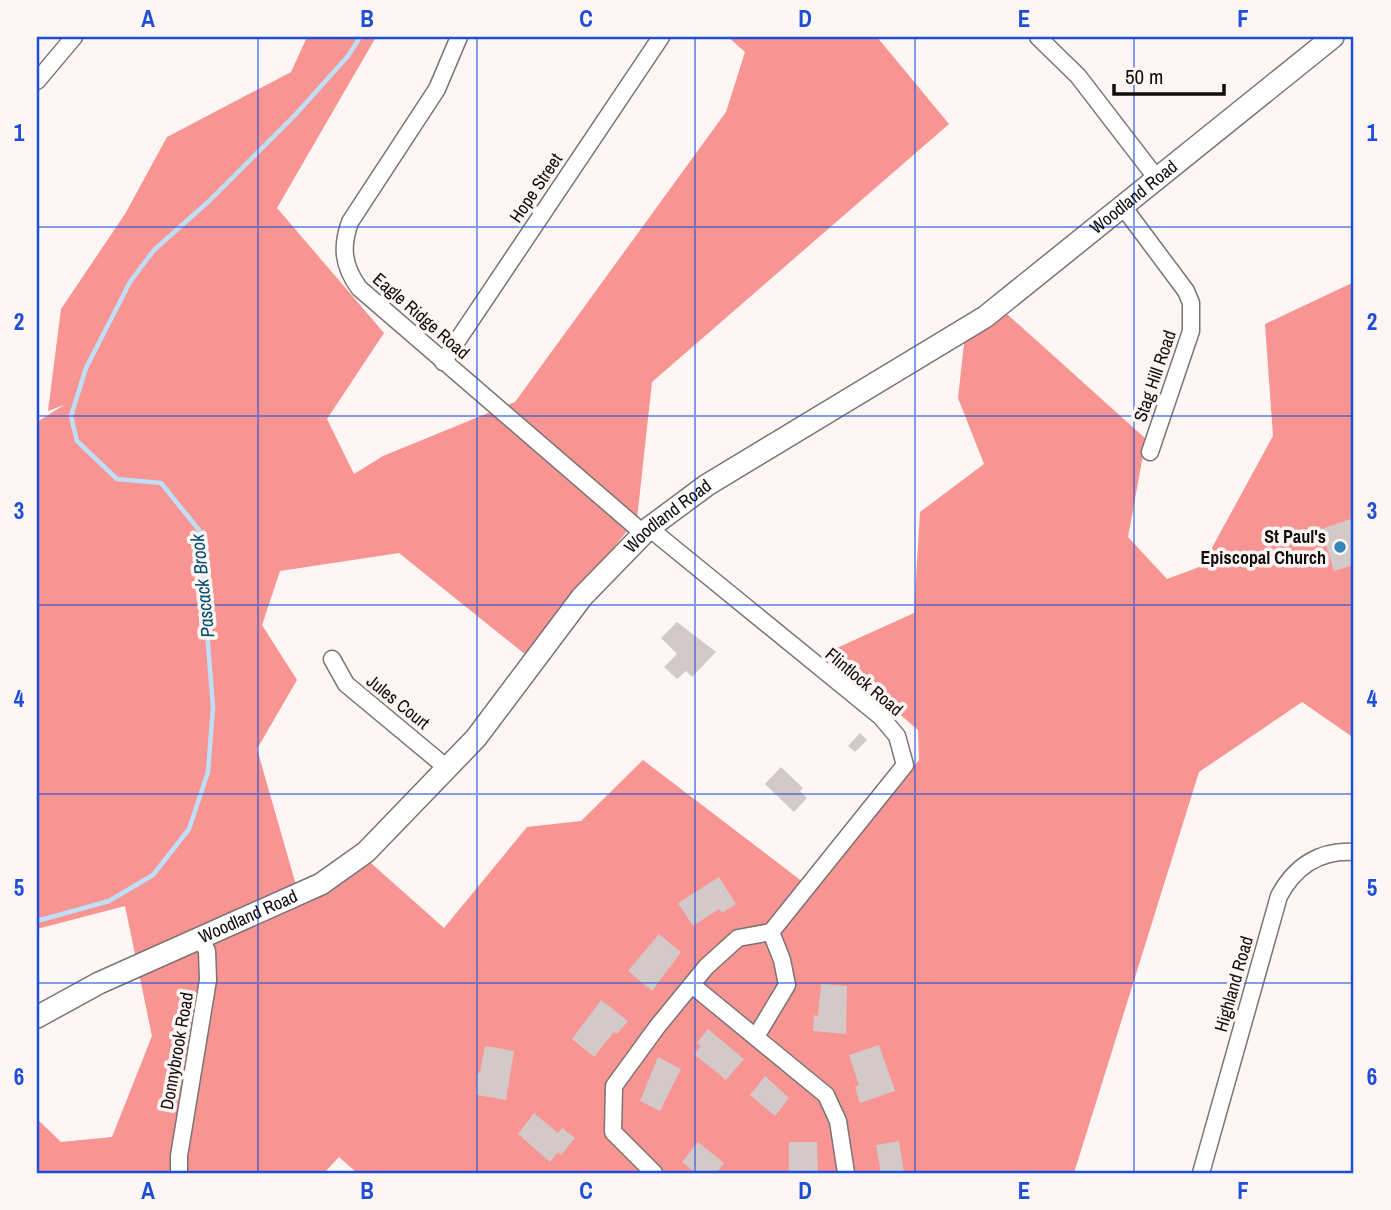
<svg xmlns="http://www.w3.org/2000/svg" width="1391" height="1210" font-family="'Archivo Narrow',sans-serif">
  <rect width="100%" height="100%" fill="#fef6f5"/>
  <polygon fill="#f89492" points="307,37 376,37 277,208 384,333 327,419 354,474 383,456 515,402 726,112 745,52 728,37 877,37 949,124 652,382 637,519 526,655 399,553 280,571 262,625 297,680 257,749 296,885 363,856 444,928 527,827 581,821 643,760 812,889 919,760 918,730 828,652 914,613 920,512 984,464 958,398 966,326 997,305 1146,439 1128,537 1167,579 1202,566 1273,436 1265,324 1354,282 1354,738 1302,702 1199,772 1074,1173 357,1173 339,1157 324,1173 37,1173 37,1119 61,1142 112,1137 152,1036 125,906 37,929 37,422 64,405 48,411 61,309 125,214 167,137 291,72"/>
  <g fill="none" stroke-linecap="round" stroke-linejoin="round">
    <polyline stroke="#bedff7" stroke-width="4.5" points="37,921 109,901 153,875 189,829 208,772 213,707 199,530 161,483 117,479 77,441 71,416 86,368 130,282 154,250 208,202 296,114 348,56 360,37"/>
  </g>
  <g fill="#d4c9c9">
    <polygon points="1354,518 1354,565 1334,571 1321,529"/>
    <polygon points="677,622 716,652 692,677 686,671 677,679 664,667 677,654 661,638"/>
    <polygon points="860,733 867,740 855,752 848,746"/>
    <polygon points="781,767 803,788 800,791 807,798 794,812 765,784"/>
    <polygon points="719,877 736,904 722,913 719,909 693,926 678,903"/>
    <polygon points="659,934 681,952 652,991 628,971"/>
    <polygon points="821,984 847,986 846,1034 813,1031 814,1015 818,1016"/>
    <polygon points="601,1000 628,1021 617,1034 614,1032 594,1057 572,1039"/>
    <polygon points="708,1029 744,1059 726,1080 694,1054 701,1046 697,1043"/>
    <polygon points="879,1045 895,1091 860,1103 855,1087 859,1085 849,1055"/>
    <polygon points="485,1046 514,1051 506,1100 477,1095 477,1074 480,1072"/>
    <polygon points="658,1057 681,1069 660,1111 640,1101"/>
    <polygon points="765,1076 789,1098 775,1116 750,1095"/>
    <polygon points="534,1113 558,1133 562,1128 575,1138 561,1155 558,1152 550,1162 518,1134"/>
    <polygon points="899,1141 904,1173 881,1173 876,1145"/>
    <polygon points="698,1142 724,1163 716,1173 696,1173 682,1162"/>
    <polygon points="789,1142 817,1142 818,1173 789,1173"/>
  </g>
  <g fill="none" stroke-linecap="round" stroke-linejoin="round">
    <g stroke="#7c7373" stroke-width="19">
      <g id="street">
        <path d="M459,37L437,89L350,222C341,247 343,266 359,288L643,533"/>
        <polyline points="1038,37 1078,76 1158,180"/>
        <polyline points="37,81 74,37"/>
        <polyline points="1124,208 1186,291 1191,303 1191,331 1150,452"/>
        <polyline points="443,362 661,37"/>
        <polyline points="649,528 881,717 897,736 905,765 771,932 738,938 706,967 657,1027 614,1086 613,1132 654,1173"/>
        <polyline points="332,659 346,684 447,768"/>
        <polyline points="692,985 826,1095 838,1121 846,1173"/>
        <polyline points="757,1035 787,985 782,960 771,932"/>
        <polyline points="179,1173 179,1156 208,980 207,951 200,937"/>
        <path d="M1201,1173L1279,896C1295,866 1320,850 1354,852"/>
      </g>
    </g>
    <g stroke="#7c7373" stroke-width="24">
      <g id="secondary">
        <path id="s1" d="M37,1017L99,983L321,884L366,852L476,738L582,597L649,528L707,485L985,317L1333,37"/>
      </g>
    </g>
    <use href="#street" stroke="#fff" stroke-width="16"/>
    <use href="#secondary" stroke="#fff" stroke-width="21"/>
  </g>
  <path fill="none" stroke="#1d4ed8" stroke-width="2" stroke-opacity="0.55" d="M258,37V1173M477,37V1173M695,37V1173M915,37V1173M1134,37V1173M37,227H1354M37,416H1354M37,605H1354M37,794H1354M37,983H1354"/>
  <circle fill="#3686b7" stroke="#fef6f5" stroke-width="2.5" cx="1340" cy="547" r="7"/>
  <g text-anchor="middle" stroke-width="7" stroke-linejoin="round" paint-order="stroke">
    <g font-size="18" fill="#110e0d" stroke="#fef6f5">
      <text transform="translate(536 188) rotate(-56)" y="6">Hope Street</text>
      <text dy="6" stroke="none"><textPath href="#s1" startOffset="1388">Woodland Road</textPath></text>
      <text transform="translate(421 316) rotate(41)" y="6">Eagle Ridge Road</text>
      <text transform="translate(1155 376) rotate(-71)" y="6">Stag Hill Road</text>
      <text dy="6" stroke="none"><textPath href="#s1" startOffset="822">Woodland Road</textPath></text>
      <text transform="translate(864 682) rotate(40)" y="6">Flintlock Road</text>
      <text transform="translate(398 702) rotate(39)" y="6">Jules Court</text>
      <text dy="6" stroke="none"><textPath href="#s1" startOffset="234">Woodland Road</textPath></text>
      <text transform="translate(1234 984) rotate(-74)" y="6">Highland Road</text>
      <text transform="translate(177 1051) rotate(-80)" y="6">Donnybrook Road</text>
    </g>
    <g font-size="18" font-weight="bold" fill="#110e0d" stroke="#fef6f5" text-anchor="end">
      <text x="1326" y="543">St Paul's<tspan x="1326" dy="21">Episcopal Church</tspan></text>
    </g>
    <g font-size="19" font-style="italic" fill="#014d73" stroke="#fef6f5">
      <text transform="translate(202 586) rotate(-96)" y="7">Pascack Brook</text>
    </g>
  </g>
  <rect width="1391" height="1210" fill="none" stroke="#fef6f5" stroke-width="77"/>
  <path d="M1114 84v10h110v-10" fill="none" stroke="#110e0d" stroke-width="3.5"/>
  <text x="1125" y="84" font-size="21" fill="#110e0d" stroke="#fef6f5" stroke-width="5" paint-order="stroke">50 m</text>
  <rect x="38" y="38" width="1314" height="1134" fill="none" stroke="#1d4ed8" stroke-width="2.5"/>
  <g font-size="23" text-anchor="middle" font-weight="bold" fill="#1d4ed8">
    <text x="148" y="27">A</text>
    <text x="367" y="27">B</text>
    <text x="586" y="27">C</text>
    <text x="805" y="27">D</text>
    <text x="1024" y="27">E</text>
    <text x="1243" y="27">F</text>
    <text x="19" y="141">1</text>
    <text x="1372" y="141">1</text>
    <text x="19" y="330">2</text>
    <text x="1372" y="330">2</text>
    <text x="19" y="519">3</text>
    <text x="1372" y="519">3</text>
    <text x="19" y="707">4</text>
    <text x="1372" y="707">4</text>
    <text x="19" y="896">5</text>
    <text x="1372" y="896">5</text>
    <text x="19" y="1085">6</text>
    <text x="1372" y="1085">6</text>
    <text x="148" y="1199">A</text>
    <text x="367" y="1199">B</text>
    <text x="586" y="1199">C</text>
    <text x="805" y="1199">D</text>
    <text x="1024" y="1199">E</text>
    <text x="1243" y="1199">F</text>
  </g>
</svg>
